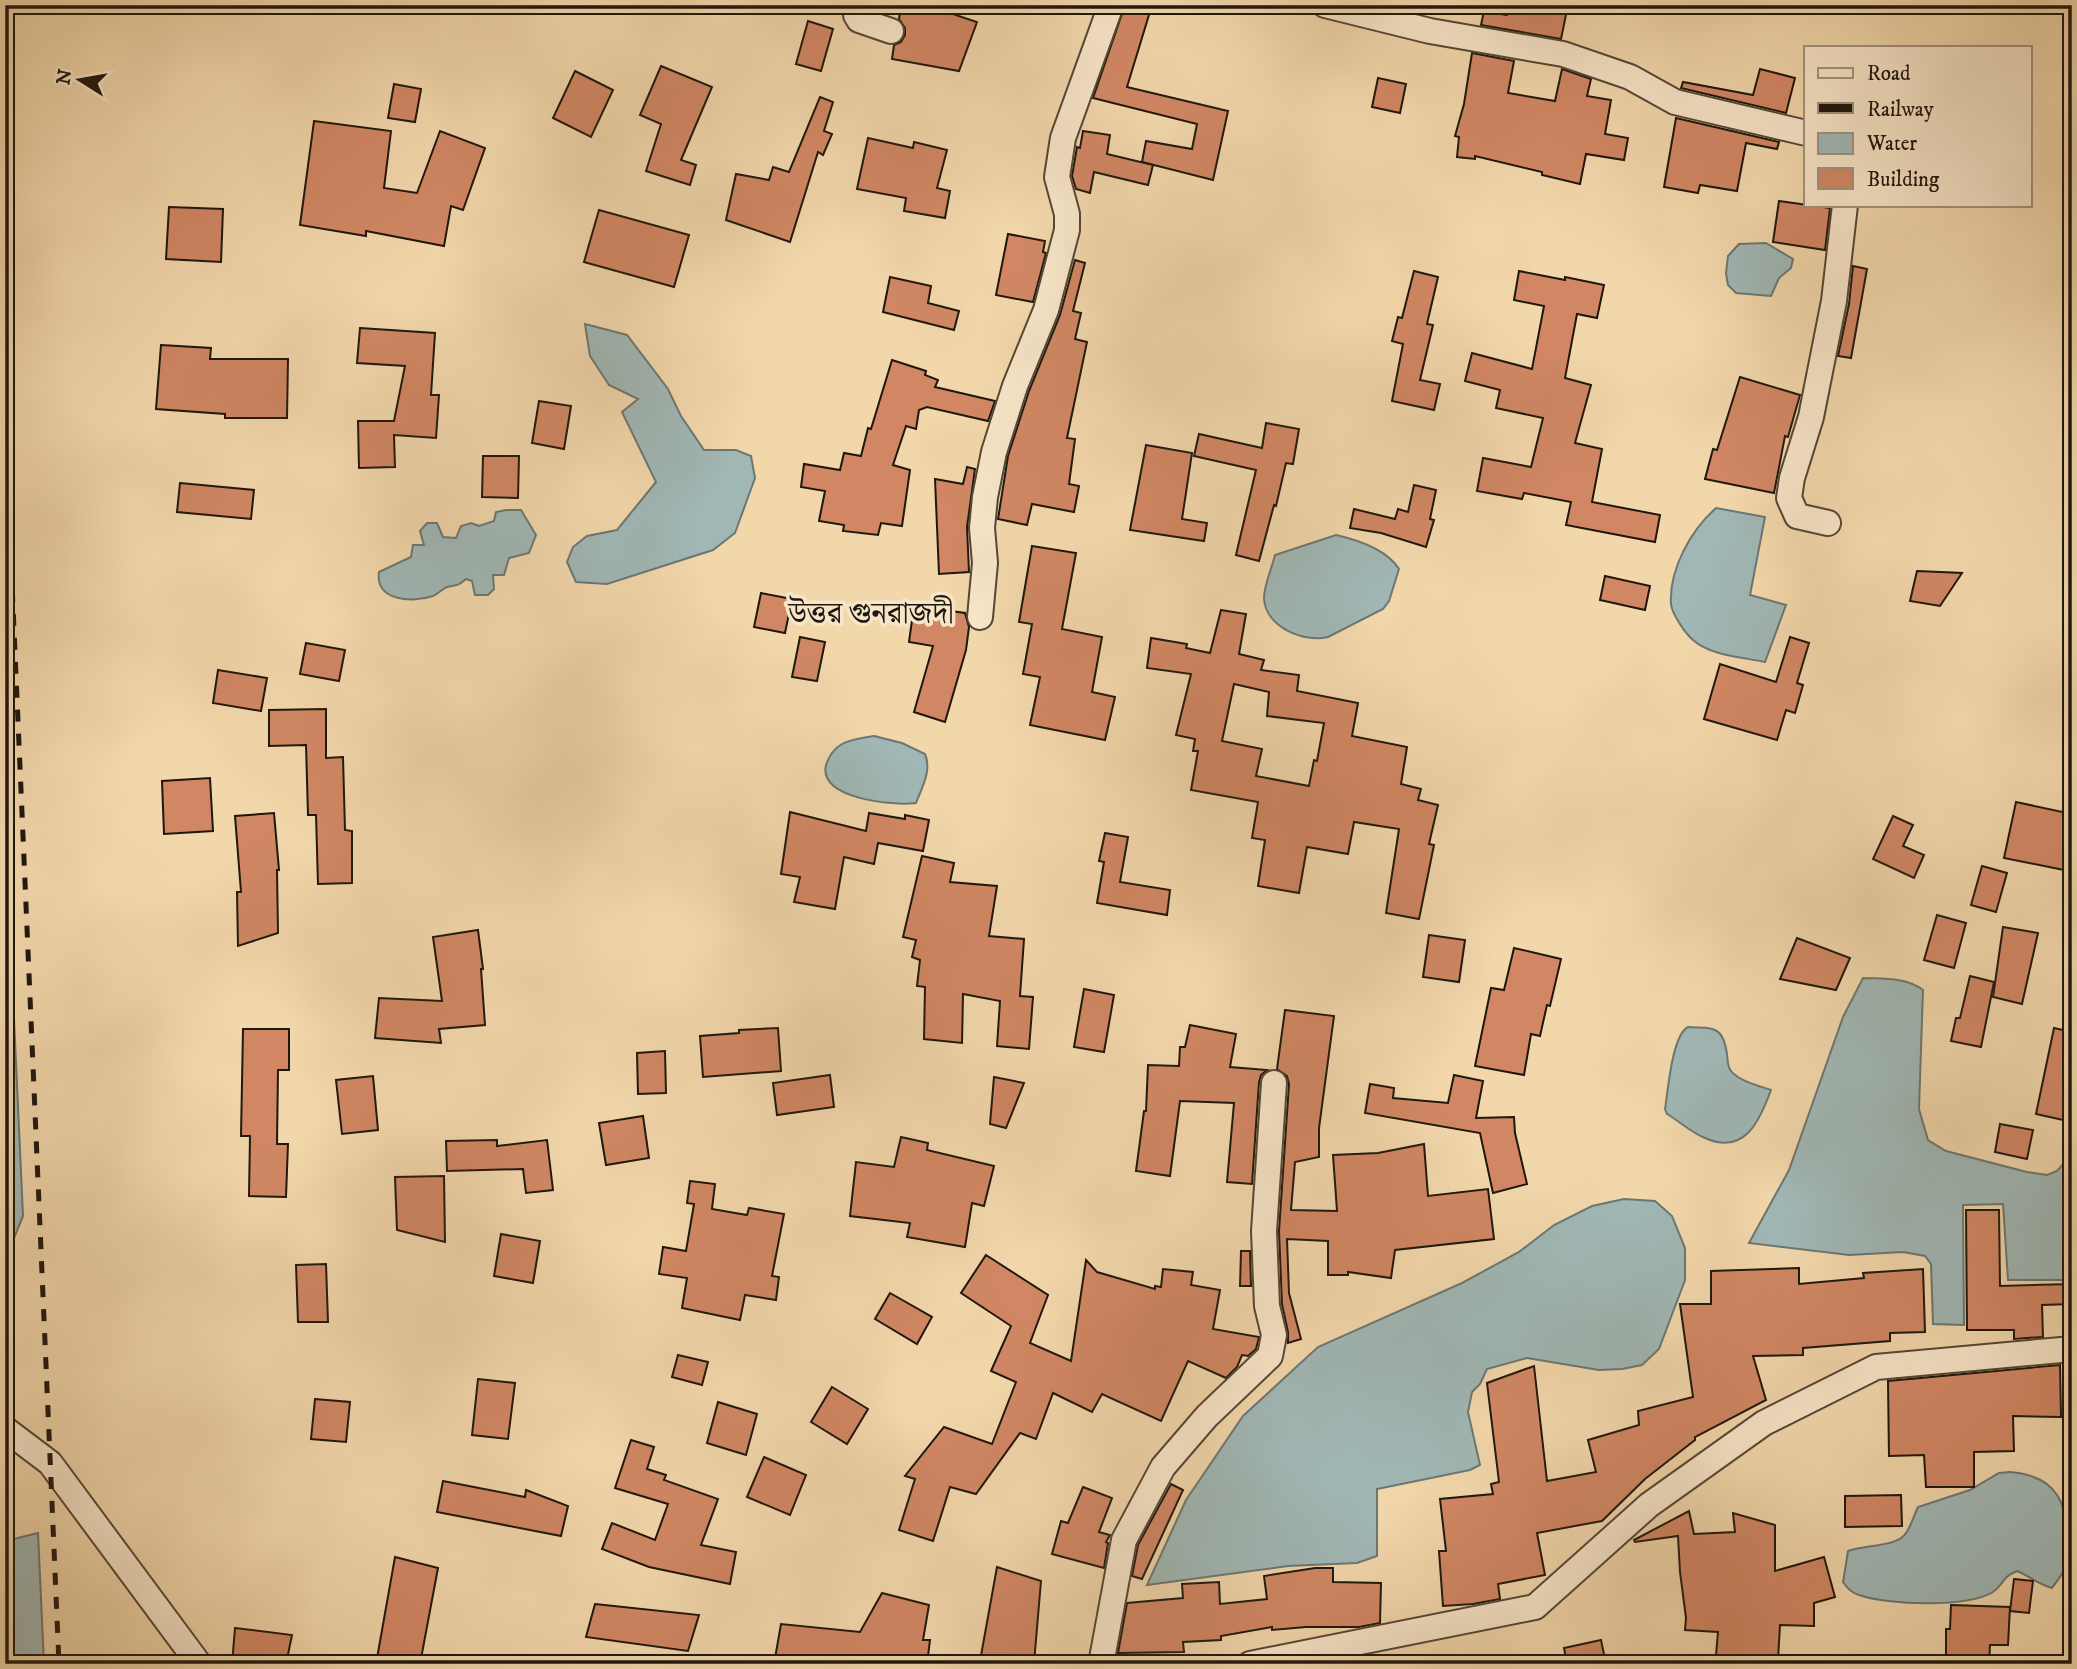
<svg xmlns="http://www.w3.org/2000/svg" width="2077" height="1669" font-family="'IM FELL DW Pica','Noto Serif Bengali',serif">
  <rect width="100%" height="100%" fill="#f2d7ab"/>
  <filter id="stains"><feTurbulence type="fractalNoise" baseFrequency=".00286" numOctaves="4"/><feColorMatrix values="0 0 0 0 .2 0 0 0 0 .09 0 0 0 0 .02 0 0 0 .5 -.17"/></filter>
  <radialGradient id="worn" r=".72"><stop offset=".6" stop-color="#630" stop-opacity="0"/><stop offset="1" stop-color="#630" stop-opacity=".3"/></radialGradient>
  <g fill="#a0b7b5" stroke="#6c7772" stroke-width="2">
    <polygon points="1766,243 1793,259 1791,268 1779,278 1771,296 1736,293 1728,285 1726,273 1728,256 1739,244"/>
    <polygon points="585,324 627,335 668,389 681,416 704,450 736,450 751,456 755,478 735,533 713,550 607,584 576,582 567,562 573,547 587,536 617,530 656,482 622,412 638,399 609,385 590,356"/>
    <path d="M1716,508L1765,517L1750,595L1786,605L1765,662C1742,657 1711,656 1693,640C1685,633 1672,614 1671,604C1669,569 1691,530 1716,508Z"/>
    <path d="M506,510H521L536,535L529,553L509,558L504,575H493L494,589L488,595H475L472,581L466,579C457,587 457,584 447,587C442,589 438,594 433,596C412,603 375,601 379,572L411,557L413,545H424L420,531L427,523H437L443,537L456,538L461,526L471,523L479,526L494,521L496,512Z"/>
    <path d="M1336,535C1358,540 1387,550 1399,569L1389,601L1383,609L1328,637C1304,643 1265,627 1264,598C1264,585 1272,568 1275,555Z"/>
    <path d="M874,736L902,743L925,754C932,771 922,787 916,803C894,806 818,799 826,765C829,756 833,749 842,744C851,739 864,738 874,736Z"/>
    <polygon points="5,821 23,1216 12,1243 5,1246"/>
    <path d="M1863,978C1883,979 1906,977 1923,990L1919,1109L1928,1140L1946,1151L2027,1172L2047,1175L2057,1171L2072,1154V1280H2008L2003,1204L1963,1205L1964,1325L1933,1324L1931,1264L1925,1256L1903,1252L1849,1255L1749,1243L1789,1170L1843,1017Z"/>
    <path d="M1688,1027C1714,1028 1723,1026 1727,1054C1728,1060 1727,1066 1731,1071C1739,1081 1759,1086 1771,1090C1760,1120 1745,1156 1705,1138C1692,1133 1679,1121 1667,1114L1665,1109C1668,1091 1672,1035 1688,1027Z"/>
    <polygon points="1624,1199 1655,1201 1672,1216 1685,1248 1685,1280 1659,1349 1642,1365 1622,1369 1599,1370 1527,1358 1487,1369 1480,1384 1472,1392 1468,1412 1480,1465 1470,1470 1377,1489 1377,1556 1357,1563 1288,1566 1147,1585 1186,1500 1243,1416 1318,1347 1462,1283 1519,1252 1554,1225 1592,1206"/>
    <path d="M2010,1472C2058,1476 2069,1504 2066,1548C2065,1554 2066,1563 2064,1569C2062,1576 2056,1582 2052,1588C2040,1585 2029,1576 2017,1571C2002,1577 2003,1585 1993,1592C1967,1608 1887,1605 1859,1595C1851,1593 1847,1588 1843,1582L1848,1551C1863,1545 1898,1547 1906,1533C1911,1526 1914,1515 1918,1507L1970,1490L1999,1473Z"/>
    <polygon points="38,1533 44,1664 5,1664 5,1541"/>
  </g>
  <g fill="#d18764" stroke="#1f170e" stroke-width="2" fill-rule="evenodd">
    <polygon points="901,5 932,5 948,9 947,12 977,22 959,71 892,59 894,45 901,42 905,35 905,28 899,19"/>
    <polygon points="1125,5 1152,5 1127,87 1228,111 1213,180 1142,162 1146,141 1192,149 1197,124 1093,98"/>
    <polygon points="1509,5 1568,5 1561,39 1481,25 1484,11 1507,15"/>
    <polygon points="808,21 833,29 821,71 796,64"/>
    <polygon points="1472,53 1514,61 1508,93 1555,101 1562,69 1591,79 1587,96 1611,100 1605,134 1628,138 1624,160 1586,154 1580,184 1542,175 1542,172 1475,156 1475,159 1457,157 1459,137 1455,136 1464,104"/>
    <polygon points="661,66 712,87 681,160 696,165 690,185 646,171 661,124 640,115"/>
    <polygon points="1760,69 1795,78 1786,113 1681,88 1683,82 1753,95"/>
    <polygon points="575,71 613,90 591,137 553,118"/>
    <polygon points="1378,78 1406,84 1400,113 1372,107"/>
    <polygon points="394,84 421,89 415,122 388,118"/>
    <polygon points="820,97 833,102 824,131 832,134 823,155 818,152 790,242 726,220 736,174 769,180 773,167 789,172"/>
    <polygon points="1676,118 1779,142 1777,149 1746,143 1737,191 1700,185 1698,193 1664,187"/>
    <polygon points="314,121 391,131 384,188 417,193 440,131 485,148 463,210 451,206 444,246 366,231 366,236 300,225"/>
    <polygon points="1083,131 1110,135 1107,154 1153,165 1148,185 1094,172 1090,193 1076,189 1072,176 1077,147 1080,148"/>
    <polygon points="868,138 913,148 914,142 947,150 937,188 950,191 945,218 904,211 906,198 857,189"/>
    <polygon points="1779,201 1830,208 1825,250 1773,242"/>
    <polygon points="169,207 223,209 221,262 166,259"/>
    <polygon points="599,210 689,235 674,287 584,262"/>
    <polygon points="1008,234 1045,241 1043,252 1046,253 1033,302 996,295"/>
    <polygon points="1075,260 1085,263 1073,311 1081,313 1075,339 1087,342 1067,438 1075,439 1069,484 1079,486 1074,512 1032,504 1027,525 998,519 1008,456 1029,391 1060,315"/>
    <polygon points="1853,266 1867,269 1851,358 1838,356 1849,304"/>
    <polygon points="1414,271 1438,277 1427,324 1433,325 1420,380 1440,384 1434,410 1392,401 1403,344 1392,341 1398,317 1402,318"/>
    <polygon points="1519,271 1565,280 1565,277 1604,285 1597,318 1577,314 1565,378 1591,385 1575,443 1602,449 1592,502 1660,515 1655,542 1566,525 1571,502 1524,493 1522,499 1477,491 1483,458 1531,467 1543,418 1496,408 1500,390 1465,381 1472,353 1532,369 1544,306 1514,300"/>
    <polygon points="890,277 931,286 928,303 959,311 954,330 883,312"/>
    <polygon points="360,328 435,333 431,395 439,395 436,438 394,435 395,467 359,468 358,421 394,421 405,366 357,363"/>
    <polygon points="161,345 211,348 210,359 288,359 287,418 225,418 225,414 156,409"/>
    <polygon points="892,360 926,371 925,375 938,380 935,387 995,401 988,421 927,407 919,410 916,429 906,426 893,465 910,470 902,526 881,523 878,535 843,531 844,525 819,521 825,491 801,487 804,464 840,470 844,453 861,456 868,428 871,429"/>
    <polygon points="1740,377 1800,395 1788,437 1785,436 1774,493 1705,479 1713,449 1717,450"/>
    <polygon points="539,401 571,406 564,449 532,443"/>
    <polygon points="1266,423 1299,429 1293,464 1286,463 1276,506 1274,505 1259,561 1236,555 1256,470 1194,456 1199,434 1262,448"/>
    <polygon points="1146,445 1192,453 1182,519 1207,523 1204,541 1130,530"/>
    <polygon points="483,456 519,456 518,498 482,497"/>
    <polygon points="967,467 975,469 967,527 969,572 939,574 935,479 963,484"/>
    <polygon points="180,483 254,490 251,519 177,512"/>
    <polygon points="1414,485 1436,490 1430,519 1434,520 1426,547 1381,533 1350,528 1354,509 1395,519 1398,509 1408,512"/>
    <polygon points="1032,546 1076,553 1062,629 1102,637 1092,692 1115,697 1105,740 1030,725 1040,677 1023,674 1032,624 1019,622"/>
    <polygon points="1917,571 1962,573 1940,606 1910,601"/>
    <polygon points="1605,576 1650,586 1645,610 1600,600"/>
    <polygon points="761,593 792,599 785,633 754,627"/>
    <polygon points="914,606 965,613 969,627 966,650 945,722 914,712 933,646 909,642"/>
    <path d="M1221,610L1246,614L1239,654L1264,660L1261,670L1299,675L1297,691L1358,703L1352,736L1407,747L1401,784L1421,789L1418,800L1438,805L1429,844L1434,845L1419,919L1386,913L1399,829L1354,822L1348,854L1307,847L1299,893L1258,886L1265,840L1252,838L1258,802L1191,790L1198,751H1193L1195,739L1176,735L1191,674L1147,668L1151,638L1187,644L1186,648L1210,653ZM1234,684L1269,692L1267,716L1324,723L1317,761L1314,760L1309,786L1256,776L1262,749L1222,741Z"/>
    <polygon points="800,637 825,642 817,681 792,677"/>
    <polygon points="1790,637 1809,643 1797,683 1803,685 1795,713 1786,710 1777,740 1704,719 1720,664 1776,682"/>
    <polygon points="306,643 345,650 339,681 300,674"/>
    <polygon points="218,670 267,678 261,711 213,703"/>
    <polygon points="326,709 326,758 343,757 345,830 352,831 352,883 318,884 316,815 308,815 306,745 269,746 269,710"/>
    <polygon points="210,778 213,831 164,834 162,781"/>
    <polygon points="2016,802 2072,814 2072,834 2064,870 2004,858"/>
    <polygon points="790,812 866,831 869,813 905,819 905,815 929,820 923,851 878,843 874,864 844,857 835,909 794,902 800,877 781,874"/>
    <polygon points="274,813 279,870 277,870 278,933 238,946 237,892 241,892 235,816"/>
    <polygon points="1893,816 1913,825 1903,846 1924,855 1914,878 1873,859"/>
    <polygon points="1105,833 1128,837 1120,882 1170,890 1167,915 1097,903 1104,862 1099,861"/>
    <polygon points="922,856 954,863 950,882 997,886 989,936 1024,939 1020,996 1033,997 1029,1049 997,1046 1000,1001 963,994 962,1043 924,1039 925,987 917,986 920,960 912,957 916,940 903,937"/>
    <polygon points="1982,866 2007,873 1996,912 1971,905"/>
    <polygon points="1937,915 1966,923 1954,968 1924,960"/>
    <polygon points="2003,927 2038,933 2022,1004 1993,997"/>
    <polygon points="478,930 483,969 481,969 485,1025 439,1029 441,1043 375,1038 379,998 442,1001 433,937"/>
    <polygon points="1429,935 1465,940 1459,982 1423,977"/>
    <polygon points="1797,938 1850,958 1836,990 1780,979"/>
    <polygon points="1514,948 1561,959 1550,1006 1547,1005 1540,1036 1531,1034 1524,1075 1475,1066 1491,988 1504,990"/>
    <polygon points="1970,976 1994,982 1981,1047 1951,1041 1956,1018 1960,1018"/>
    <polygon points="1084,989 1114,995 1104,1052 1074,1047"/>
    <polygon points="1285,1010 1334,1016 1319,1128 1319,1157 1295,1162 1291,1210 1337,1211 1333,1155 1378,1153 1424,1144 1428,1196 1488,1189 1494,1239 1395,1250 1391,1278 1348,1272 1348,1275 1328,1275 1328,1241 1287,1239 1289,1293 1301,1339 1288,1343 1288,1332 1282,1304 1279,1231 1289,1084 1287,1076 1277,1069"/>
    <polygon points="1190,1025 1236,1034 1230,1067 1267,1070 1261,1075 1259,1082 1252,1184 1227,1182 1234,1103 1180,1101 1170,1176 1136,1171 1144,1111 1146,1111 1148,1065 1179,1066 1180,1047 1185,1047"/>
    <polygon points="778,1028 781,1071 703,1077 700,1036 739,1033 739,1030"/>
    <polygon points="2054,1028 2072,1032 2072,1122 2036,1114"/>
    <polygon points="243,1029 289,1029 289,1070 278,1070 277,1144 288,1144 286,1197 249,1196 250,1136 241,1136"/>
    <polygon points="665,1051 666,1093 638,1094 637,1053"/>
    <polygon points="830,1075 834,1107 777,1115 773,1083"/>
    <polygon points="1454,1075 1483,1081 1476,1118 1514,1117 1515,1133 1527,1184 1493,1193 1480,1133 1365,1113 1370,1084 1394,1088 1393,1098 1448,1103"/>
    <polygon points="373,1076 378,1130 342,1134 336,1080"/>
    <polygon points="994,1077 1024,1083 1006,1128 990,1124"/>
    <polygon points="643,1116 649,1158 606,1165 599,1123"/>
    <polygon points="2000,1124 2033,1130 2027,1159 1995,1152"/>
    <polygon points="901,1137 928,1143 927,1150 994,1166 984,1206 972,1203 965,1247 907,1237 910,1223 850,1216 856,1162 894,1167"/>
    <polygon points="497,1140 497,1146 547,1140 553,1190 526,1193 523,1169 447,1171 446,1141"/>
    <polygon points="444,1176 445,1242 397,1230 395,1177"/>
    <polygon points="690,1181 715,1184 712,1209 747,1215 749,1208 784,1214 772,1276 779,1277 776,1300 745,1295 740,1320 682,1308 687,1278 659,1274 663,1247 686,1251 694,1204 687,1203"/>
    <polygon points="1966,1210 1999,1210 2000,1286 2072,1284 2072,1304 2042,1305 2043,1337 2014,1339 2014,1330 1967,1330"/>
    <polygon points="501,1234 540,1241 533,1283 494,1276"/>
    <polygon points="1241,1251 1250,1251 1251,1286 1240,1286"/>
    <polygon points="986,1255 1048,1295 1030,1343 1071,1361 1086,1260 1097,1272 1155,1289 1155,1286 1161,1287 1163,1269 1193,1272 1191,1285 1220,1290 1213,1329 1259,1337 1256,1349 1248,1356 1242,1355 1237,1367 1226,1378 1188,1361 1161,1421 1102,1394 1092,1412 1053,1393 1036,1439 1020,1433 976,1494 950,1487 933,1541 899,1530 915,1479 905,1476 944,1427 992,1444 1016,1382 991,1371 1011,1326 961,1293"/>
    <polygon points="326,1264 328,1322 298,1322 296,1265"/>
    <polygon points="1799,1268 1799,1284 1864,1278 1863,1273 1923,1269 1925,1332 1890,1333 1890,1341 1803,1348 1803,1355 1753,1356 1766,1400 1695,1437 1695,1440 1645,1479 1602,1521 1537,1533 1545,1575 1498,1584 1500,1599 1473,1604 1443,1606 1439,1551 1446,1551 1440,1499 1493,1494 1491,1484 1499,1482 1487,1383 1534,1366 1547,1481 1596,1472 1588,1440 1639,1425 1638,1411 1693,1397 1680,1304 1711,1304 1711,1271"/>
    <polygon points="890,1293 932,1317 917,1344 875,1319"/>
    <polygon points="678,1355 708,1362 702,1385 672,1377"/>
    <polygon points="2060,1365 2061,1417 2013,1416 2014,1451 1974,1452 1974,1487 1926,1487 1924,1455 1889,1456 1888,1381"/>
    <polygon points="478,1379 515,1383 508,1439 472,1435"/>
    <polygon points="832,1387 868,1409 847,1444 811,1422"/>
    <polygon points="315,1399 350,1402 346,1442 311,1439"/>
    <polygon points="718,1402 757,1414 746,1455 707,1443"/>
    <polygon points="631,1440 654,1447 647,1469 666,1475 664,1480 718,1499 701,1545 736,1552 730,1584 649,1567 602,1549 612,1523 655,1540 668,1504 615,1488"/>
    <polygon points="764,1457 806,1475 790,1515 747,1497"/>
    <polygon points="443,1481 525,1497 526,1490 568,1506 561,1536 437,1512"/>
    <polygon points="1171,1484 1183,1490 1142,1579 1132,1576 1138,1545"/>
    <polygon points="1083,1487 1112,1498 1099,1532 1110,1535 1106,1542 1108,1543 1104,1568 1052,1554 1061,1521 1068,1523"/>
    <polygon points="1901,1495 1902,1526 1845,1527 1845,1496"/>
    <polygon points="1689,1511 1694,1534 1735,1532 1733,1513 1775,1525 1775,1571 1824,1557 1835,1597 1814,1603 1814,1626 1780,1625 1778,1660 1716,1655 1718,1632 1685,1630 1686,1618 1680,1572 1678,1536 1635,1542 1634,1540"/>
    <polygon points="395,1557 438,1568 420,1664 376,1664"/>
    <polygon points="997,1567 1041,1581 1034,1663 980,1661"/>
    <polygon points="1315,1568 1333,1568 1333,1582 1381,1583 1380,1623 1359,1627 1306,1627 1272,1630 1272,1627 1221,1636 1221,1640 1183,1642 1184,1652 1118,1653 1127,1603 1183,1598 1182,1584 1219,1582 1220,1604 1267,1599 1264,1576"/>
    <polygon points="2014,1579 2033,1581 2029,1613 2010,1611"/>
    <polygon points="882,1593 929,1605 923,1640 930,1640 927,1664 774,1664 781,1624 860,1632"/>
    <polygon points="595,1604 699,1615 688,1651 586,1637"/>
    <polygon points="1951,1605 2010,1607 2008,1645 1990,1645 1989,1664 1946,1664 1946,1629 1950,1629"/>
    <polygon points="235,1628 292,1635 286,1664 232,1664"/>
    <polygon points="1601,1640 1606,1664 1567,1664 1564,1648"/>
  </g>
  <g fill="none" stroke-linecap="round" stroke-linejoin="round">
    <g stroke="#544735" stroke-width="28">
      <g id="minor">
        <polyline points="857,5 856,15 859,20 891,31"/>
        <polyline points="1325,5 1430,31 1563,54 1630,77 1675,102 1806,133"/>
        <polyline points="1828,523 1797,516 1789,498 1792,478 1811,417 1834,301 1845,205"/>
        <polyline points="980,617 985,563 982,528 985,497 994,452 1015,386 1046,310 1067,230 1067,214 1057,177 1063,138 1111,5"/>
        <polyline points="5,1429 50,1463 199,1664"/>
        <polyline points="1101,1664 1124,1540 1163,1467 1207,1416 1270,1356 1274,1335 1267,1306 1264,1231 1274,1083"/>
        <polyline points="1250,1664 1535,1607 1649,1505 1764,1423 1876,1367 2072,1349"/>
      </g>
    </g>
    <use href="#minor" stroke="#f7e5c8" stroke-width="24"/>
    <polyline stroke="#1f170e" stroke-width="5" stroke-dasharray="12 12" stroke-linecap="butt" points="5,422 59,1664"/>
  </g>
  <g text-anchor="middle" stroke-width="7" stroke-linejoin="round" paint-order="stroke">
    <g font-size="30" fill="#1f170e" stroke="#f7e5c8">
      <text x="871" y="623">উত্তর গুনরাজদী</text>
    </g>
  </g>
  <rect width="2077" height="1669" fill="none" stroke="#f2d7ab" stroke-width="28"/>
  <rect x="7" y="7" width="2063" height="1655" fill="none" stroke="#1f170e" stroke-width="3.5"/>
  <rect x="14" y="14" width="2049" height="1641" fill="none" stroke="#1f170e" stroke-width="2"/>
  <rect x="1804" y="46" width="228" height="161" fill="#f7e5c8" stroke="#a1937e" stroke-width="2"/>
  <rect x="1818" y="68" width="35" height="10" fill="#f7e5c8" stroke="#a1937e" stroke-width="2"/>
  <text x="1867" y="80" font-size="21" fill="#1f170e">Road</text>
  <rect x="1818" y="103" width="35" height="10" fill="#1f170e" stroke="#a1937e" stroke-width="2"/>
  <text x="1867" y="116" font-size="21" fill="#1f170e">Railway</text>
  <rect x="1818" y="133" width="35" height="21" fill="#a0b7b5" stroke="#a1937e" stroke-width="2"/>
  <text x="1867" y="150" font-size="21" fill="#1f170e">Water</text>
  <rect x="1818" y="168" width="35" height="21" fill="#d18764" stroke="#a1937e" stroke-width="2"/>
  <text x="1867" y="186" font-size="21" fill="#1f170e">Building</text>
  <g transform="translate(80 80) rotate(281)" stroke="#f7e5c8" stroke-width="5" paint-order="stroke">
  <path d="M0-5L12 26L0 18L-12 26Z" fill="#1f170e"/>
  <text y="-10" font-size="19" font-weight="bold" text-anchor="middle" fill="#1f170e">N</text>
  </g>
  <rect width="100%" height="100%" filter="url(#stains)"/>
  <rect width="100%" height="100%" fill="url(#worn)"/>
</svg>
